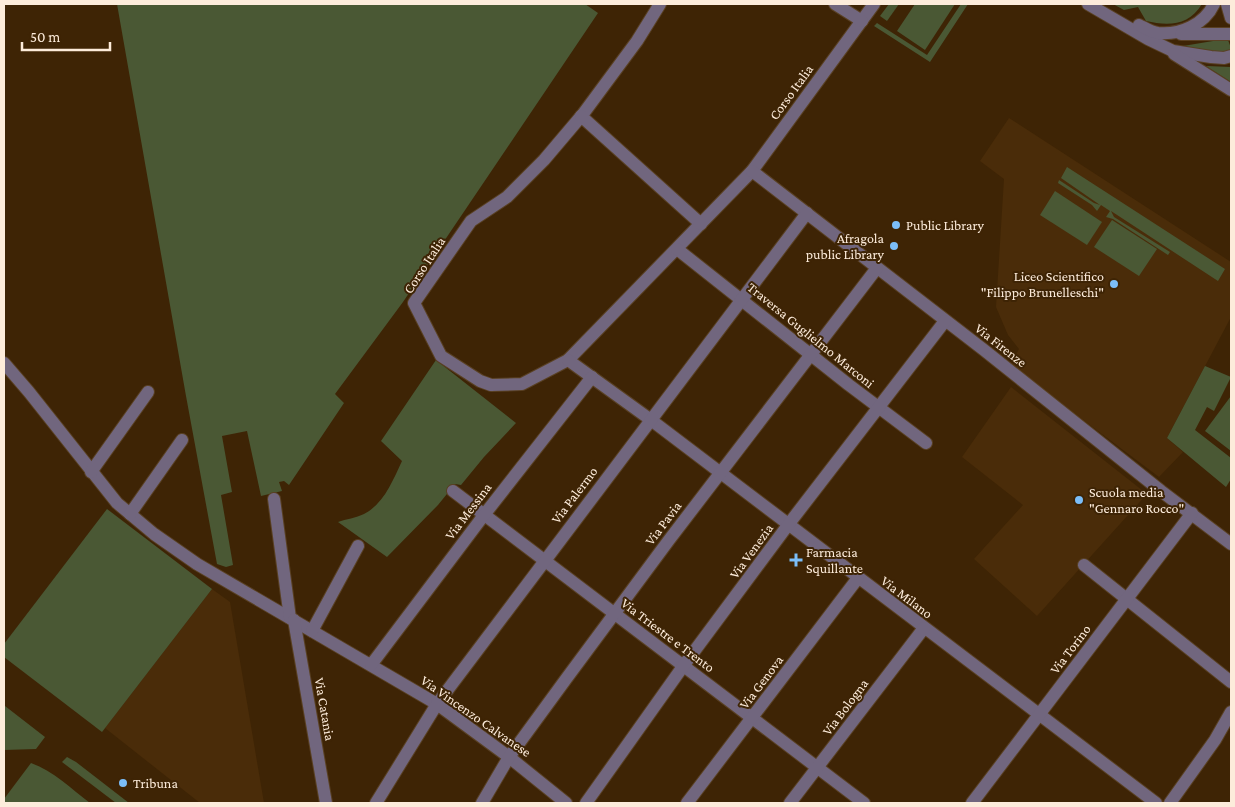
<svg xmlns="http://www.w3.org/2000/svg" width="1235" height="807" font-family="'Crimson Pro',serif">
  <rect width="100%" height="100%" fill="#3e2405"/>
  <g fill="#4a2c09">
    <polygon points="1009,118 1231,262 1231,317 1167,438 1183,452 1159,477 1010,365 1019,349 1008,335 996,307 1004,179 980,161"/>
    <polygon points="1011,387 1147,494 1037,616 974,559 1023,505 962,457"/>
    <polygon points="212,589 230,602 264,803 200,803 105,728"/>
  </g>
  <g fill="#4a5834">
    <polygon points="117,4 585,4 598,13 403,302 335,394 344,403 289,485 284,481 279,482 282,491 261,496 247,431 222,436 232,492 221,495 233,565 226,567 217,564 186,396"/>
    <polygon points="889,4 899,4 887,21 880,16"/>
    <polygon points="915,4 955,4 925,50 897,31"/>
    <polygon points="961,4 968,4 930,62 874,26 877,23 927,55"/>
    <path d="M1113,4H1202C1189,26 1168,26 1146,21L1138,7L1124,10Z"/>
    <polygon points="1225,39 1228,40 1231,48 1228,53 1185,48 1183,46"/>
    <polygon points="1207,66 1231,67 1231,82 1206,66"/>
    <polygon points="1067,167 1225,269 1218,281 1111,211 1114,217 1170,252 1168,255 1113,219 1106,217 1110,211 1101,205 1097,211 1092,205 1058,183 1059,180 1094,203 1100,205 1061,178"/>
    <polygon points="1055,191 1102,222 1087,245 1040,215"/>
    <polygon points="1112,220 1157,249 1139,276 1094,247"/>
    <path d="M436,360L516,423L484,457L461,485L455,484L438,505L387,557L338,522C346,519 356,518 364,514C384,504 393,480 402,461L381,441Z"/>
    <polygon points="1205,366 1231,377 1214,411 1207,407 1195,430 1231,458 1231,479 1226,487 1167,438"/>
    <polygon points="1231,396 1231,451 1205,431"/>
    <polygon points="107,509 212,589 102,732 4,657 4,644"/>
    <polygon points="5,706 45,737 36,749 4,750"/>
    <polygon points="67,757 76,762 129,803 116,803 62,762"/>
    <path d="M31,763C54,771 71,789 90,803H4V799Z"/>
  </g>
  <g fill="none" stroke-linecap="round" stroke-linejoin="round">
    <g stroke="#594023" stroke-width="14">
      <g id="street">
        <polyline points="660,4 637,41 583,114 544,160 507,197 471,221 414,303 441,356 480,381 491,385 522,384 568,360 752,171 874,4"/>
        <polyline points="835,4 862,21"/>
        <polyline points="1088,4 1148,39 1173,51 1211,57 1224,58 1231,56"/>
        <polyline points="1227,4 1231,18"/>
        <path d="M1139,25C1145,28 1151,32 1158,33C1180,35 1204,25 1214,4"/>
        <polyline points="1181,34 1231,34"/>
        <polyline points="1174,54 1231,90"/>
        <polyline points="581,116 701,224"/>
        <polyline points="752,171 984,350 1161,491 1231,544"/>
        <polyline points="677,249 849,385 926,443"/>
        <polyline points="568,360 651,420 1156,803"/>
        <polyline points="4,363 29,392 117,503 154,534 197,564 437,704 509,757 566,803"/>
        <polyline points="91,472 148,392"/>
        <polyline points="453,491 864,803"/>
        <polyline points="274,499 290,618"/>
        <polyline points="130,514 182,440"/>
        <polyline points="1084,565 1231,682"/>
        <polyline points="294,620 326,803"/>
        <polyline points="312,631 358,546"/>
        <polyline points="371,665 484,515 592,377"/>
        <polyline points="376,803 437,704 807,213"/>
        <polyline points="482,803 509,757 566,679 669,540 877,268"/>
        <polyline points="586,803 684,665 788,525 945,321"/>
        <polyline points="687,803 858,578"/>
        <polyline points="790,803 924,628"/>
        <polyline points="972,803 1192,513"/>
        <polyline points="1170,803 1215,740 1231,712"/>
      </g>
    </g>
    <use href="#street" stroke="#71667e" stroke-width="12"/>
  </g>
  <g fill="#7bbef9" stroke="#3e2405" stroke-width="2">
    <circle cx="896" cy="225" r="5"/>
    <circle cx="894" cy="246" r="5"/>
    <circle cx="1114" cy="284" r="5"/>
    <circle cx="1079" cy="500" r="5"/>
    <path d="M793.5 552.5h5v5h5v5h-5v5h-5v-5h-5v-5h5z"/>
    <circle cx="123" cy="783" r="5"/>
  </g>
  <g text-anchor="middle" stroke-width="4" stroke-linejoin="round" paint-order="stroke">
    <g font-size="14" fill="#fdecdb" stroke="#3e2405">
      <text transform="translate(791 92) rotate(-54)" y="5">Corso Italia</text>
      <text transform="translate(424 265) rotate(-57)" y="5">Corso Italia</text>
      <text transform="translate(811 335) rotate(39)" y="5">Traversa Guglielmo Marconi</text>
      <text transform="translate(1001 345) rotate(38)" y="5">Via Firenze</text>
      <text transform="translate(574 495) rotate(-53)" y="5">Via Palermo</text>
      <text transform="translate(468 511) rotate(-53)" y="5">Via Messina</text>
      <text transform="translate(663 523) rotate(-53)" y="5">Via Pavia</text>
      <text transform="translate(751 551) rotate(-54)" y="5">Via Venezia</text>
      <text transform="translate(907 597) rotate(37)" y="5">Via Milano</text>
      <text transform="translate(668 635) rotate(37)" y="5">Via Triestre e Trento</text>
      <text transform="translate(1070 649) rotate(-53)" y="5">Via Torino</text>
      <text transform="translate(761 682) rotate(-53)" y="5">Via Genova</text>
      <text transform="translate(845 707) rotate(-53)" y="5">Via Bologna</text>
      <text transform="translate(325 709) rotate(80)" y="5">Via Catania</text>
      <text transform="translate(476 716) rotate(35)" y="5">Via Vincenzo Calvanese</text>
    </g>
    <g font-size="14" fill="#fdecdb" stroke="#3e2405" text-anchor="start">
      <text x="906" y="230">Public Library</text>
      <text x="884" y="243" text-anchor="end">Afragola<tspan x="884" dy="16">public Library</tspan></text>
      <text x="1104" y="281" text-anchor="end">Liceo Scientifico<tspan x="1104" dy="16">"Filippo Brunelleschi"</tspan></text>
      <text x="1089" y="497">Scuola media<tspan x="1089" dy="16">"Gennaro Rocco"</tspan></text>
      <text x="806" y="557">Farmacia<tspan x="806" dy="16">Squillante</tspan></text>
      <text x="133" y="788">Tribuna</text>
    </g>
  </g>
  <rect width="1235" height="807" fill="none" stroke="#fdecdb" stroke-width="10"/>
  <path d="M22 42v8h88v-8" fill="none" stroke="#fdecdb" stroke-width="2.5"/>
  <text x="30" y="42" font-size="15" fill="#fdecdb" stroke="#3e2405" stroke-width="4" paint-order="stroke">50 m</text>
</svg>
